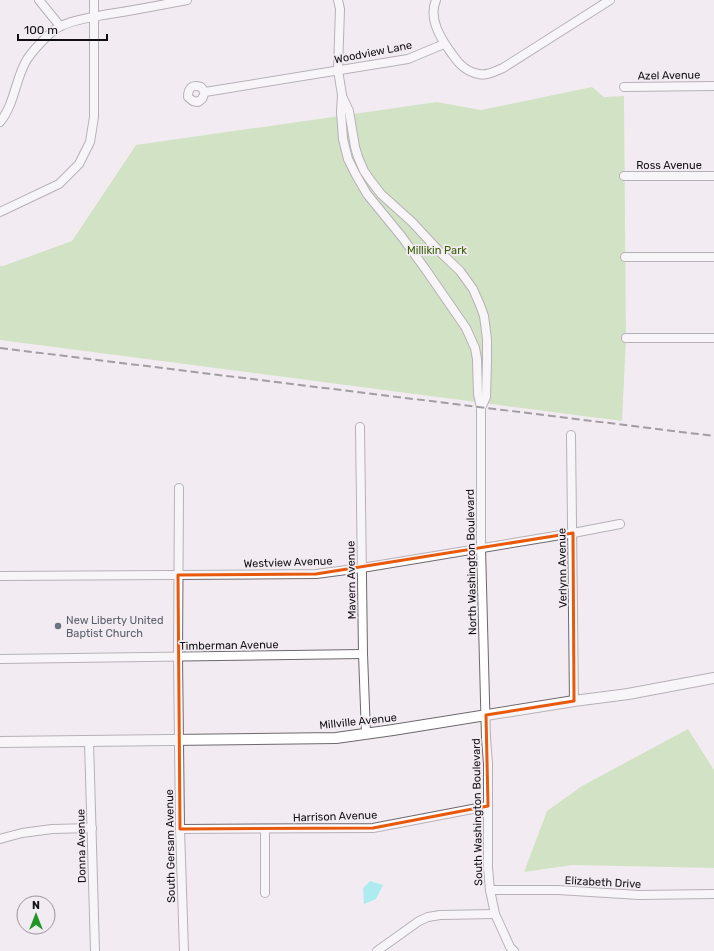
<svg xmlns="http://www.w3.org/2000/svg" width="714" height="951" font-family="Rubik,sans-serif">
  <rect width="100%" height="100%" fill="#f2ecf2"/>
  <g fill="#abd68c">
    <polygon points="592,87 604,97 624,96 626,338 622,421 0,340 0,266 3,266 72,241 136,145 437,102 481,110"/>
    <polygon points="688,729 714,770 714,868 572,865 524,872 547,811 582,786"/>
  </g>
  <polygon fill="#5ae9ef" points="370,881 383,885 376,899 364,904 363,888"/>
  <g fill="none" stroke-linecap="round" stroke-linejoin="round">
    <g stroke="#6d686d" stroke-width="10">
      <g id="minor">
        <polyline points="39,0 60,26"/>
        <polyline points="338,0 340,9 338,70 342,95 341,112 343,139 348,159 356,175 367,194 402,237 426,270 466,328 475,348 477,359 478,394 481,408 481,548 486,738 488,764 488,868 490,890 495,914 510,947 514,951"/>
        <path d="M436,0C428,19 441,39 452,54C455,58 457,61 460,64C465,69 472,73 479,74C488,76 495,71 503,68L610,0"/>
        <polyline points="624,87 714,86"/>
        <path d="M205,92L202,99L198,102L193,101L188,97C188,88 192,84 201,87L205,92L408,59L444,44"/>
        <polyline points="343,98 349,111 355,147 358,157 364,171 371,181 381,194 412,222 438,250 460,271 473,289 480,305 484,316 487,339 487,361 486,397 481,408"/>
        <path d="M0,122C14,105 15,82 25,63C30,53 51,30 61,26C75,19 94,17 109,14C135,10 161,5 187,0"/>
        <polyline points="624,176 714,176"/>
        <polyline points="0,212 59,184 79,164 90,142 94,117 94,0"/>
        <polyline points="625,257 714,257"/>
        <polyline points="626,338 714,338"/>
        <polyline points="360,427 363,654 366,734"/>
        <polyline points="571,435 574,701"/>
        <polyline points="179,488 178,656 180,829 184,951"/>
        <polyline points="0,576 316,574 362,568 573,533 620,524"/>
        <polyline points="0,659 363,654"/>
        <polyline points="89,741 95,951"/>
        <polyline points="180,829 373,828 488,806"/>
        <polyline points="265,829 265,893"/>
        <polyline points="0,839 22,833 52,829 92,828"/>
        <polyline points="490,890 558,890 639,895 714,894"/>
        <polyline points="377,951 419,921 428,917 440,915 495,914"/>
      </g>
    </g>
    <g stroke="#6d686d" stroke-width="12">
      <polyline id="major" points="0,742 336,738 393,730 574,701 628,694 714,678"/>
    </g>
    <use href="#minor" stroke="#fff" stroke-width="8"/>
    <use href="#major" stroke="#fff" stroke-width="10"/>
    <polyline stroke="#403d40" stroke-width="2" stroke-dasharray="8 4" stroke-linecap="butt" points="0,348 714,436"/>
  </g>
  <path d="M0 0H714V951H0ZM573,533L574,701L486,715L488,806L373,828L180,829L178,575L316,574Z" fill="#f2ecf2" fill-opacity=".55" fill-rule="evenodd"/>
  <path fill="none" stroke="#e8590c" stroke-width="3" stroke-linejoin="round" d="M573,533L574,701L486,715L488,806L373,828L180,829L178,575L316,574Z"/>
  <circle fill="#6b7280" stroke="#f2ecf2" stroke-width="1.5" cx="58" cy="626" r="4"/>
  <g text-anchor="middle" stroke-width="3.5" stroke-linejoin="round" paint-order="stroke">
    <g font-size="11" fill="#110f11" stroke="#f2ecf2">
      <text transform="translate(373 52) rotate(-11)" y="4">Woodview Lane</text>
      <text transform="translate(669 75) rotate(-1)" y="4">Azel Avenue</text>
      <text x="669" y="169">Ross Avenue</text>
      <text transform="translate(288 562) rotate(-2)" y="4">Westview Avenue</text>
      <text transform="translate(471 562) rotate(-91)" y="4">North Washington Boulevard</text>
      <text transform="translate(562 568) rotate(-91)" y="4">Verlynn Avenue</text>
      <text transform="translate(351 580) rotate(-91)" y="4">Mavern Avenue</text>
      <text transform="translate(229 645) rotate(-1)" y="4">Timberman Avenue</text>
      <text transform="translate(358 721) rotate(-6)" y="4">Millville Avenue</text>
      <text transform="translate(477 812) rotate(-91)" y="4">South Washington Boulevard</text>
      <text transform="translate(335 816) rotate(-2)" y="4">Harrison Avenue</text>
      <text transform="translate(81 846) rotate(-91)" y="4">Donna Avenue</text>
      <text transform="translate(170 846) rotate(-91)" y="4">South Gersam Avenue</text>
      <text transform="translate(603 882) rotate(3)" y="4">Elizabeth Drive</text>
    </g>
    <g font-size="11" fill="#355e01" stroke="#f2ecf2">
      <text x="437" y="254">Millikin Park</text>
    </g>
    <g font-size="11" fill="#5b616d" stroke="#f2ecf2" text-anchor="start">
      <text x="66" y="624">New Liberty United<tspan x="66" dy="13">Baptist Church</tspan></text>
    </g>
  </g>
  <g transform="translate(36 915)"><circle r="19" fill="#f2ecf2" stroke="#989498"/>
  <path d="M0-3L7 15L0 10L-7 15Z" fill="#1f9625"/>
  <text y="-6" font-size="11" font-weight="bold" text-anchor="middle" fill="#110f11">N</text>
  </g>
  <path d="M18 34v6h89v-6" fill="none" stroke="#110f11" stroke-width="2"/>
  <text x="24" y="34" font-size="12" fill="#110f11" stroke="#f2ecf2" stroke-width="3" paint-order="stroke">100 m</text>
</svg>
